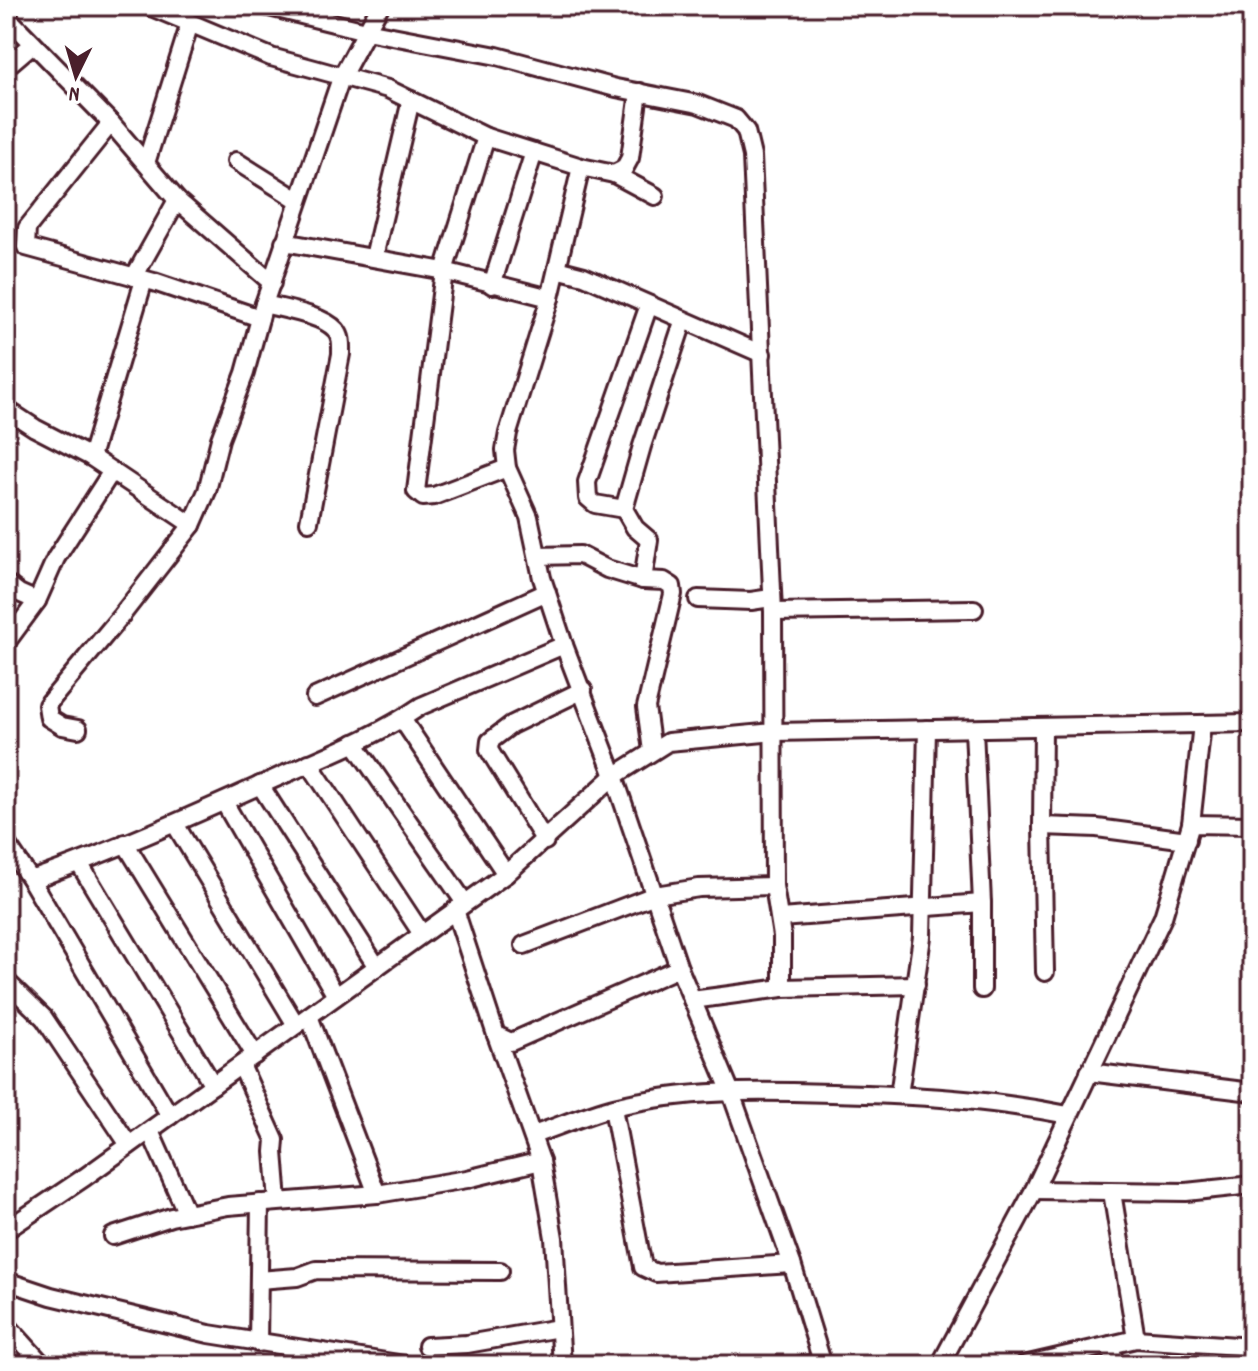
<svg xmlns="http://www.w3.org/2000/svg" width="1258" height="1371" font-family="Dekko,sans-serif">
  <rect width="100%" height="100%" fill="#fff"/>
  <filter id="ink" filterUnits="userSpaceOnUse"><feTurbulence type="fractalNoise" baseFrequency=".0125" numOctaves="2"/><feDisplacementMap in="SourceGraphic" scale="16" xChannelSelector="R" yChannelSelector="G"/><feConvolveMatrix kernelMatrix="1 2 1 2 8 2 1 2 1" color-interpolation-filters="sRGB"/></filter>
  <g filter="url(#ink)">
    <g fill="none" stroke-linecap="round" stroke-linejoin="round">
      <g stroke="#4a1f2b" stroke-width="22">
        <g id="minor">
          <polyline points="149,6 190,23"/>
          <polyline points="265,6 366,31 497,56 616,88 698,104 736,119 746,131 752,156 773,612 774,886"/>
          <polyline points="6,16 111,123 177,200 272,283"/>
          <polyline points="6,67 33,44"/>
          <polyline points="111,123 27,228 26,247 154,282 260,318"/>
          <polyline points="486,137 444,271 416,491 423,497 434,496 507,468"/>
          <polyline points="236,161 298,200"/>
          <polyline points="146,163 190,23 271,57 388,89 486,137 581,167 614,174 624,169 630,158 639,92"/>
          <polyline points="581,167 550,298 508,433 505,450 507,468 529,517 542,578 564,645 614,776 679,968 730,1090 792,1264 823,1365"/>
          <polyline points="614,174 655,196"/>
          <polyline points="284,242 444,271 550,298"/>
          <polyline points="374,257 411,100"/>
          <polyline points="557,269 584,276 762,354"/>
          <polyline points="134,277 177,200"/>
          <polyline points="492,285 534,152"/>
          <path d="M264,304C283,309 323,315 336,330C342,337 341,345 341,354L309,522"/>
          <polyline points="6,409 35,428 91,457 192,525"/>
          <polyline points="91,457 144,280"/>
          <polyline points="624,509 595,504 588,498 587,482 649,305"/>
          <polyline points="538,556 580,555 607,569 643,580 649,540 635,528 624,509 642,446 683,322"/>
          <polyline points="643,580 664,581 672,586 673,594 646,707 652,751"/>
          <polyline points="6,583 19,593 37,601 56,558 112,471"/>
          <polyline points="698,599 751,601 771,598"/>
          <polyline points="773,612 974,609"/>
          <polyline points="6,643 37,601"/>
          <polyline points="315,697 547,592"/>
          <polyline points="402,719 506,874"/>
          <polyline points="1043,728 1042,826 1045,972"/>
          <polyline points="78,729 62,726 49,718 47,705 121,616 192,525 207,491 220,439 245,373 264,304 341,78 380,6"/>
          <polyline points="974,729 982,903 982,989"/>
          <polyline points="354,743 465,903"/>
          <polyline points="309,763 422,934"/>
          <polyline points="260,785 377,967"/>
          <polyline points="224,802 336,996"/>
          <polyline points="175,824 296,1025"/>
          <polyline points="1191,824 1202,724"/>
          <polyline points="1042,826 1097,828 1187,840"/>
          <polyline points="545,841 489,750 490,741 511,725 583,690"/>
          <path d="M6,843L31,880C114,851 194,815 274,779C323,757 376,737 421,706L564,645"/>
          <polyline points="125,843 255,1055"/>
          <polyline points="79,863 213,1085"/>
          <polyline points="31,880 170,1116"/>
          <polyline points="455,910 496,1035 511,1042 679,968"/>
          <polyline points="780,918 982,903"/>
          <polyline points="524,945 655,895 699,888 774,886 782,936 782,988"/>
          <polyline points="6,981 44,1018 129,1145"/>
          <polyline points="692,1000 782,988 916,985"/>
          <polyline points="309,1016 377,1194"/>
          <polyline points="496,1035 541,1161 554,1238 562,1365"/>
          <polyline points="241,1065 275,1140 274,1152 278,1201"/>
          <polyline points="1089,1072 1252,1092"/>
          <polyline points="899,1095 922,937 927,729"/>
          <polyline points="613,1108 643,1267 656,1273 792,1264"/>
          <polyline points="150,1131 187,1214"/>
          <path d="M533,1135C560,1126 587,1114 614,1107C686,1089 758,1091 832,1093C914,1095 988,1099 1068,1115"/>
          <polyline points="1034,1190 1186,1192 1252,1185"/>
          <polyline points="1112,1192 1136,1339"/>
          <polyline points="6,1230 85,1177 506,874 614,776 668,742 774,732 1252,723"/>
          <polyline points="113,1236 171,1217 228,1206 377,1194 467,1179 541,1161"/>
          <polyline points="259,1280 297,1277 316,1270 500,1271"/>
          <polyline points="6,1281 51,1296 209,1334 405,1365"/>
          <polyline points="6,1324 43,1365"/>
          <polyline points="258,1343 260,1203"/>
          <polyline points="1111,1345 1114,1365"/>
          <polyline points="427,1346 467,1344 559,1328"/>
          <polyline points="801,1365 822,1363"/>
          <polyline points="940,1365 1034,1190 1163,917 1191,824 1252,825"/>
          <polyline points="1024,1365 1136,1339 1252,1347"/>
        </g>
      </g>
      <use href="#minor" stroke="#fff" stroke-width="16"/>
    </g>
  </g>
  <rect width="1258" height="1371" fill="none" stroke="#fff" stroke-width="32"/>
  <rect x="16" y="16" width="1226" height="1339" fill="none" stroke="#4a1f2b" stroke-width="3" filter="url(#ink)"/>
  <g transform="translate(76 76) rotate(185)" stroke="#ffffff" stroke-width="6" paint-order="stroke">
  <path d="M0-6L14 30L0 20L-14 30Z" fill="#4a1f2b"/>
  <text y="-12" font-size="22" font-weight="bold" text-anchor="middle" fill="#4a1f2b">N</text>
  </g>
</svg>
